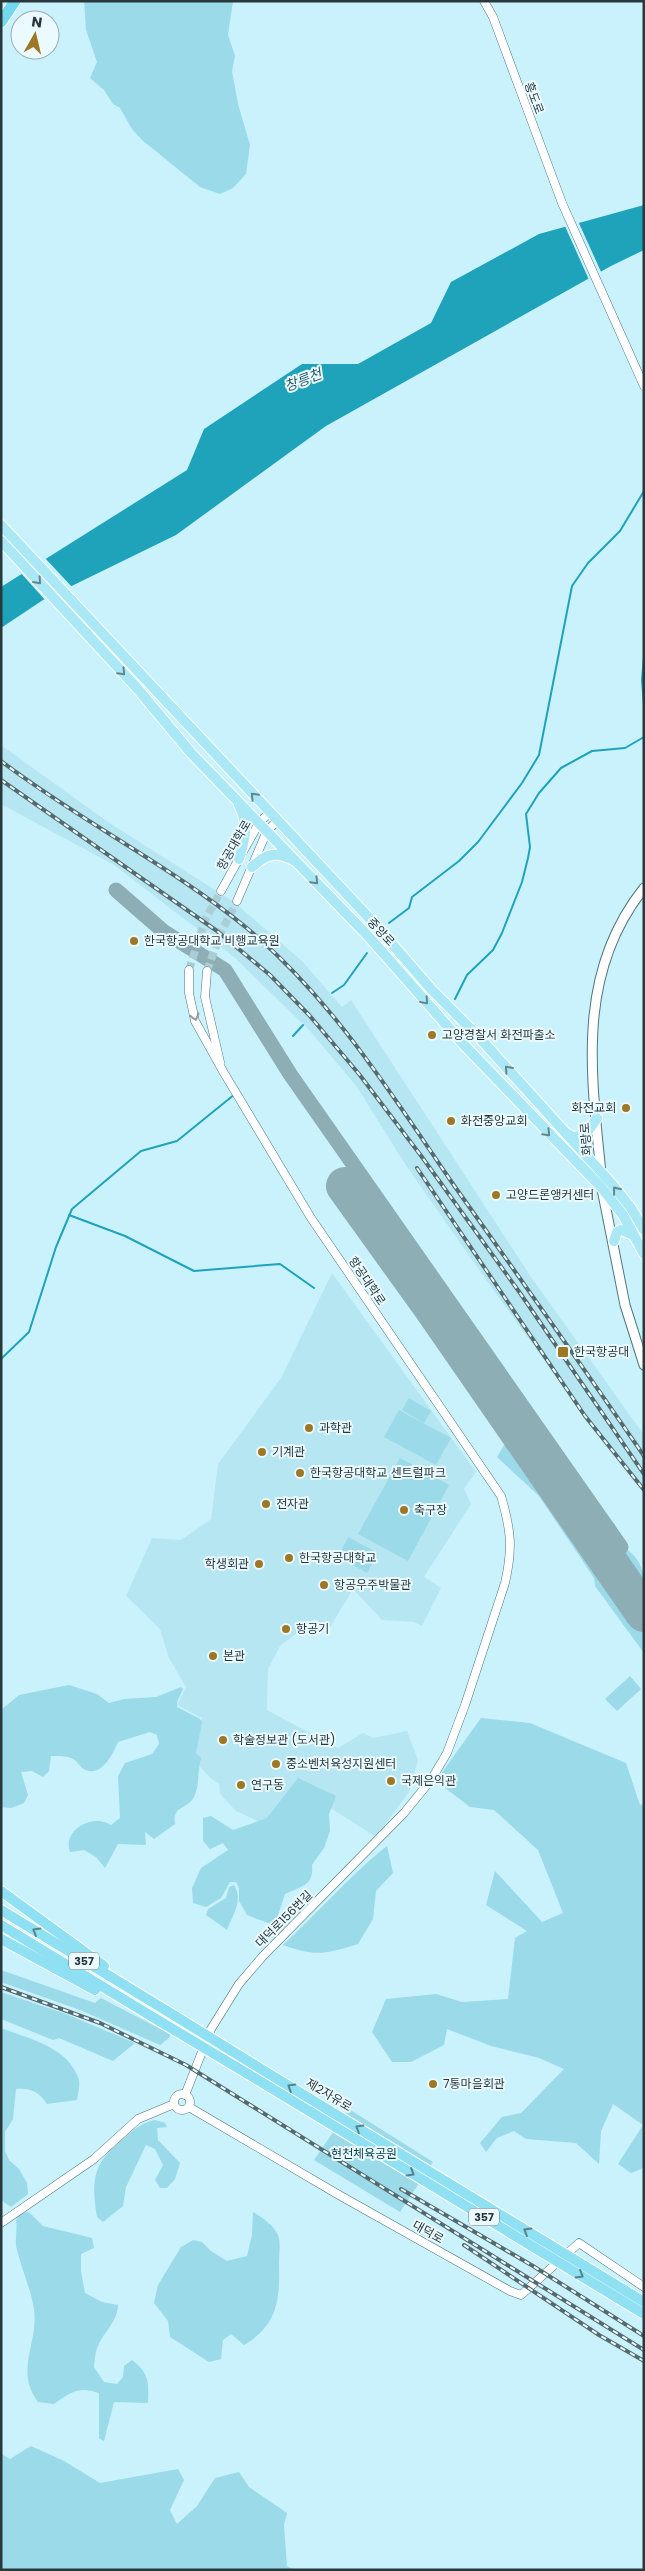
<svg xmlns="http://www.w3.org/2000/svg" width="645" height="2571" font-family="Poppins,'Noto Sans KR',sans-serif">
  <rect width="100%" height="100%" fill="#caf2fc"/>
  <g fill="#b6e6f1">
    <polygon points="1,745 108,822 234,902 302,961 342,1007 351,1000 531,1277 644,1435 644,1492 588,1421 487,1281 405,1164 357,1087 310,1031 235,958 114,865 1,804"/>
    <polygon points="332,1273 476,1472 464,1489 471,1504 424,1577 441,1588 422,1626 414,1622 382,1620 353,1589 329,1629 315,1619 280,1646 268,1669 267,1710 338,1748 363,1733 373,1738 407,1731 418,1760 409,1792 376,1837 294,1785 266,1825 236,1811 220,1794 219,1784 210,1778 186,1751 202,1718 177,1705 186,1687 169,1658 160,1629 126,1596 152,1538 181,1540 211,1519 218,1464 281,1378"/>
  </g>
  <g fill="#9adae9">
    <polygon points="84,1 233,1 228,35 235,56 232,71 238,104 250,145 246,174 233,188 220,194 200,187 142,140 132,129 120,108 113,104 104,90 90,78 97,62 86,30"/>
    <polygon points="409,1398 431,1411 424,1423 402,1410"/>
    <polygon points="399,1410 451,1438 436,1465 384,1437"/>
    <polygon points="512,1438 644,1629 644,1653 595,1586 594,1578 539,1496 497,1457 506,1442"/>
    <polygon points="400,1458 449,1485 408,1561 358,1534"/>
    <polygon points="348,1537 378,1553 367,1573 338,1557"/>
    <path d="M614,1546L619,1552L626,1549C645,1562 644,1577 644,1601L607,1549Z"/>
    <polygon points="630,1676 641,1689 617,1711 605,1699"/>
    <path d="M69,1685L97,1694L109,1703L124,1699L156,1697L181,1687L183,1689L177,1702V1707L200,1719L202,1722L196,1753L201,1758C197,1772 200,1785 194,1797C187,1810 172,1805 175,1824L154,1839L145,1832L146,1845L118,1844L105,1868L96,1857L84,1850L70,1852C62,1830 93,1813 111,1825L120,1818L118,1776L125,1763L152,1754L159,1744L157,1735L150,1732L118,1742C114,1752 102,1777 86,1770C82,1769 80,1765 77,1762C70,1755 60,1756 51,1756L49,1771L43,1777L32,1771L21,1772L28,1795L24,1803L11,1808L1,1807V1710L19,1695Z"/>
    <polygon points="481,1718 530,1723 626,1763 640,1805 644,1804 644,2168 631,2173 618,2164 643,2125 613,2104 601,2131 599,2164 576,2143 526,2139 514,2131 497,2138 486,2152 480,2143 502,2117 521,2113 564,2069 539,2058 491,2046 447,2029 444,2045 411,2062 392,2062 372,2032 386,1999 436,1994 462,2002 508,1999 515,1938 527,1931 486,1905 495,1871 542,1922 563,1913 538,1850 494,1810 470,1807 436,1781"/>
    <path d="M298,1778L336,1796L329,1814L330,1831L324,1848L312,1865C314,1886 302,1886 285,1894L277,1918L271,1924L247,1915L239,1901V1888L236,1882H230L221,1898L206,1907L193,1903L192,1888L201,1868L228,1850L223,1843L210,1849L203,1841V1818L211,1816L233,1830L267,1818Z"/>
    <path d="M387,1846L393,1873L376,1891L373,1919L358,1944C325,1954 316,1957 283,1945C318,1913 350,1875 387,1846Z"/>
    <path d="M234,1885C244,1901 232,1916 227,1930L206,1915L208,1909L226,1898L229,1887Z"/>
    <polygon points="1,1970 95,2003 101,1998 170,2034 170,2037 160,2045 80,2010 1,1982"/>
    <polygon points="1,1992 66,2014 135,2043 113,2061 59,2038 53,2040 1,2019"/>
    <path d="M1,2028C29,2039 66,2046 78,2077C81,2083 78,2093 77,2100L47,2104C39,2092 31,2088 16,2089L13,2119L5,2132V2151L9,2160L19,2169L27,2183L28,2194L11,2207L1,2200Z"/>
    <polygon points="349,2109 433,2162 400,2212 314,2160"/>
    <path d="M155,2120L165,2123L167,2127L157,2128L158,2140L180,2163L175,2179L167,2188H160L155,2180L163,2165L155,2149L146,2145L126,2187L123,2206L103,2222L97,2217C91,2179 93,2163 123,2139C133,2130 141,2123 155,2120Z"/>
    <path d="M29,2212L43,2226L92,2238L94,2248L81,2254V2271L85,2293L102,2302L118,2305C117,2323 104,2331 98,2346C95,2352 95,2360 94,2367L104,2382L117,2384L123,2377L124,2366L132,2360C149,2373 149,2382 148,2403L114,2402L104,2441L99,2438V2393C79,2386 71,2392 54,2404L38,2402C14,2370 39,2343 34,2309C31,2290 22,2270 17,2250C14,2240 18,2230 16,2220L20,2213Z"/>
    <path d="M253,2212C262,2217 274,2226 278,2235C281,2242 279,2255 279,2262C280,2299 278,2325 244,2345L231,2334L223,2340L221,2359L209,2362L170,2337L168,2321L154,2303L158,2285L181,2247L193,2240L202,2242L211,2251L227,2261L247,2256L252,2235Z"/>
    <polygon points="31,2446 64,2461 100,2483 178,2469 184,2480 170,2510 177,2524 197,2506 215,2478 239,2472 249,2487 287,2513 284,2525 287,2566 295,2570 1,2570 1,2454 10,2459"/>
  </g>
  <polygon fill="#1ea3bb" points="644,205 644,250 611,266 326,426 176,535 43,600 1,628 1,587 187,470 204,429 302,364 358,364 431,323 451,282 539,234"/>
  <g fill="#caf2fc">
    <polygon points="578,221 602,274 590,282 564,224"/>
    <polygon points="44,557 73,588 46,601 20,572"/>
  </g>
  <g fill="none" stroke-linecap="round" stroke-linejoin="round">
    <g stroke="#1ea3bb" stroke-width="2">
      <polyline points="644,656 642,680 644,706"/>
      <polyline points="389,923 409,908 412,897 459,861 478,842 522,783 539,755 572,586 588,563 620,531 644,491"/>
      <polyline points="332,993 344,985 367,953"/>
      <polyline points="455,999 467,975 493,950 502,933 522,882 528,858 530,847 526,814 539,793 561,768 592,751 625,748 644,737"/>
      <polyline points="293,1036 303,1025"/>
      <polyline points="69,1215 125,1236 194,1271 280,1264 314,1288"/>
      <polyline points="1,1359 29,1332 56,1247 72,1209 141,1151 177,1141 235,1094"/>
    </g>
    <g stroke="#8eaeb6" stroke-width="15">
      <polyline points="116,890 163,931 225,970 290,1074 621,1547"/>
      <polyline points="508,1417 522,1407"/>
      <polyline points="602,1552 601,1545 606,1537 608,1528"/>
    </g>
    <polyline stroke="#8eaeb6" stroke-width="38" points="345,1186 432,1307 644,1613"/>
    <g stroke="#aacdd6" stroke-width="8" stroke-dasharray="8 4" stroke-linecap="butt">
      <polyline points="189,970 205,920 221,891"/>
      <polyline points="207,971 221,932 237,901"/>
    </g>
    <g stroke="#50757d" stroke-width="9">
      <g id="tertiary">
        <polyline points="484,1 493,17 562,203 644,386"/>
        <polyline points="221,891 259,823 269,813"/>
        <polyline points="237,901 267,831 277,821"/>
        <polyline points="207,971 205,997 220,1062"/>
        <circle cx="182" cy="2102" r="8"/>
        <path d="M185,2095L211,2029L239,1984L263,1956L404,1813L431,1780L447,1753L465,1705L505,1583C513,1548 511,1530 501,1496L311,1218L224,1073L195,1021L189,993V970"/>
        <polyline points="189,2107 339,2195 510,2291 521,2295 579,2243 644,2287"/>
        <polyline points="1,2223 94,2159 138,2119 174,2104"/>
      </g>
    </g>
    <g stroke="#50757d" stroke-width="11">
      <g id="secondary">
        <path d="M601,1173C591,1073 576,973 644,888"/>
        <polyline points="602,1189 625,1305 644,1365"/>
      </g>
    </g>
    <g stroke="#fff" stroke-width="12">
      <g id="primary">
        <polyline points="1,525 372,921 432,990 477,1035 611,1183 631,1208 644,1230"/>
        <polyline points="1,541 136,687 191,753 369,937 465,1046 602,1188 623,1215 644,1254"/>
        <path d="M239,805C249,824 245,839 239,859"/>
        <path d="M252,867C266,854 275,851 293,860"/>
        <polyline points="566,1133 573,1137 585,1135 597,1118"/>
        <polyline points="614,1241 617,1232 621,1230 633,1235"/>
      </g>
    </g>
    <g stroke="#fff" stroke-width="12">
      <g id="trunk">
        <polyline points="1,1891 104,1966"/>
        <polyline points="1,1910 167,2011"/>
        <polyline points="1,1925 161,2022"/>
        <polyline points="1,1939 95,1990"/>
        <polyline points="253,2064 330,2111"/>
        <polyline points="248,2074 324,2120"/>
      </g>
    </g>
    <g stroke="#fff" stroke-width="13">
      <polyline id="motorway" points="1,22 15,1"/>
    </g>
    <use href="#tertiary" stroke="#fff" stroke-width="8"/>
    <use href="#secondary" stroke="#fff" stroke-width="9"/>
    <use href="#primary" stroke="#aae8f5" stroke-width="10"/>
    <use href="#trunk" stroke="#8ee0f2" stroke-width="10"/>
    <use href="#motorway" stroke="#72d8ef" stroke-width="11"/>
    <g stroke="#536a6f" stroke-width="4">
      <g id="rail">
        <path d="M1,761C80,821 171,866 248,929C332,999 392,1095 453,1184C517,1274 581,1364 644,1456"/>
        <polyline points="1,780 217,931 270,975 309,1015 359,1074 422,1157 520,1293 644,1474"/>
        <polyline points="417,1168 585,1416 644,1490"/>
        <polyline points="1,1987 100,2023 186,2065 644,2350"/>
        <polyline points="401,2189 533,2266 644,2336"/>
        <polyline points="464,2245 599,2335 644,2361"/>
      </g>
    </g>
    <use href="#rail" stroke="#ebfafe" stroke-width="2" stroke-dasharray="5.5" stroke-linecap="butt"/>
    <g stroke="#fff" stroke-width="12" stroke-linecap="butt">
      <g id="trunk-bridge">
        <polyline points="167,2011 253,2064"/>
        <polyline points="161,2022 248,2074"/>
        <polyline points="330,2111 644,2302"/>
        <polyline points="324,2120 644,2314"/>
      </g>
    </g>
    <use href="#trunk-bridge" stroke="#8ee0f2" stroke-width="10"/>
  </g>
  <defs><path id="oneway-chevron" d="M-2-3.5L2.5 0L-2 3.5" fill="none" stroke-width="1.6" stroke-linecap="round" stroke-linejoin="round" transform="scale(1.25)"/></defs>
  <g stroke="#62878f">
    <use href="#oneway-chevron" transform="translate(38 581) rotate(48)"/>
    <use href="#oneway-chevron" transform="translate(122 672) rotate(47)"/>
    <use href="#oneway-chevron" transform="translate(254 796) rotate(-133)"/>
    <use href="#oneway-chevron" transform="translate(315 881) rotate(47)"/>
    <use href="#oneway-chevron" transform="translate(425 1001) rotate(49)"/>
    <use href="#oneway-chevron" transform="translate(508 1069) rotate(-132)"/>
    <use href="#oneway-chevron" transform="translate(547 1133) rotate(46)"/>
    <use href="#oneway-chevron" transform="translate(616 1190) rotate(-128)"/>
  </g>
  <use stroke="#949c9e" href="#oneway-chevron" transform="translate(195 1017) rotate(73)"/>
  <g stroke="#56848e">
    <use href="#oneway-chevron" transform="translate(36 1931) rotate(-149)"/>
    <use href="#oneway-chevron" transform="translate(291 2087) rotate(-149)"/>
    <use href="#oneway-chevron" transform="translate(359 2128) rotate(-149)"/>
    <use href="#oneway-chevron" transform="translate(411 2173) rotate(31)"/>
    <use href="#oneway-chevron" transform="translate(527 2231) rotate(-149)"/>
    <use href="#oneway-chevron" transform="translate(580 2275) rotate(31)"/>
  </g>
  <g fill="#9e7725" stroke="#ebfafe" stroke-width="2">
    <circle cx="134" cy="941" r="5"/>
    <circle cx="432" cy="1035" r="5"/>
    <circle cx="626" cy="1108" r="5"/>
    <circle cx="451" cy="1121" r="5"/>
    <circle cx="496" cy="1195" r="5"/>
    <rect x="557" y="1346" width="12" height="12" rx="2.5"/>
    <circle cx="309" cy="1428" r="5"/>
    <circle cx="262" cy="1452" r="5"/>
    <circle cx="300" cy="1473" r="5"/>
    <circle cx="266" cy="1504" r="5"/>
    <circle cx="404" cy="1510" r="5"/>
    <circle cx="289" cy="1558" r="5"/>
    <circle cx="259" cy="1564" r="5"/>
    <circle cx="324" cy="1585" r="5"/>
    <circle cx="286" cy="1629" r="5"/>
    <circle cx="213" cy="1656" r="5"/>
    <circle cx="223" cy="1740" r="5"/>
    <circle cx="276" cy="1764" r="5"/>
    <circle cx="391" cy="1781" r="5"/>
    <circle cx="241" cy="1785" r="5"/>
    <circle cx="433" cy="2084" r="5"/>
  </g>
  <g text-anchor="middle" stroke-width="4" stroke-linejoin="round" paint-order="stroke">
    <g fill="#ebfafe" stroke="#627276" stroke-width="1">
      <rect x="69" y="1952.5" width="30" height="17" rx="4"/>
      <rect x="469" y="2208.5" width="30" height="17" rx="4"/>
    </g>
    <g font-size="11" font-weight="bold" fill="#28383c">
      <text x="84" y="1965">357</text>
      <text x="484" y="2221">357</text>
    </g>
    <g font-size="12" fill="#28383c" stroke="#ebfafe">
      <text transform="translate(534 98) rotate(70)" y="4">흥도로</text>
      <text transform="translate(234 845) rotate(-60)" y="4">항공대학로</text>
      <text transform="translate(381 932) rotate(47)" y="4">중앙로</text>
      <text transform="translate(586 1139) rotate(-94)" y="4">화랑로</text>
      <text transform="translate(367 1281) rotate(56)" y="4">항공대학로</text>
      <text transform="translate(284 1919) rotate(-45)" y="4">대덕로156번길</text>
      <text transform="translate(329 2095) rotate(31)" y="4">제2자유로</text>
      <text transform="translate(428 2232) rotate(29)" y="4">대덕로</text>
    </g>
    <g font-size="12" fill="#28383c" stroke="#ebfafe" text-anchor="start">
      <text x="144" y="945">한국항공대학교 비행교육원</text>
      <text x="442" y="1039">고양경찰서 화전파출소</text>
      <text x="616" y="1112" text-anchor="end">화전교회</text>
      <text x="461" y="1125">화전중앙교회</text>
      <text x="506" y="1199">고양드론앵커센터</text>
      <text x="574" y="1356">한국항공대</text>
      <text x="319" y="1432">과학관</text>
      <text x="272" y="1456">기계관</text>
      <text x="310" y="1477">한국항공대학교 센트럴파크</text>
      <text x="276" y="1508">전자관</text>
      <text x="414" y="1514">축구장</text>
      <text x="299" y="1562">한국항공대학교</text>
      <text x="249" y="1568" text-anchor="end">학생회관</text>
      <text x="334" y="1589">항공우주박물관</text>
      <text x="296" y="1633">항공기</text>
      <text x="223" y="1660">본관</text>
      <text x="233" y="1744">학술정보관 (도서관)</text>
      <text x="286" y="1768">중소벤처육성지원센터</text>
      <text x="401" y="1785">국제은익관</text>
      <text x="251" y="1789">연구동</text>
      <text x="443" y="2088">7통마을회관</text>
    </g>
    <g font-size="12" fill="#073f4a" stroke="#ebfafe">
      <text x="364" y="2158">현천체육공원</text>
    </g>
    <g font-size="14" font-style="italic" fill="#285a65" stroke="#ebfafe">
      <text transform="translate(303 380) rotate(-21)" y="5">창릉천</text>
    </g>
  </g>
  <rect width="645" height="2571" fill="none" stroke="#28383c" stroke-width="5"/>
  <g transform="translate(35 35) rotate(8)"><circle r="24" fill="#ebfafe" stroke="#9dacb0"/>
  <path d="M0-4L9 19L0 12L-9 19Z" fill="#9e7725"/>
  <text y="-8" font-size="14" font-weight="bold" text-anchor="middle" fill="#28383c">N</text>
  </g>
</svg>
